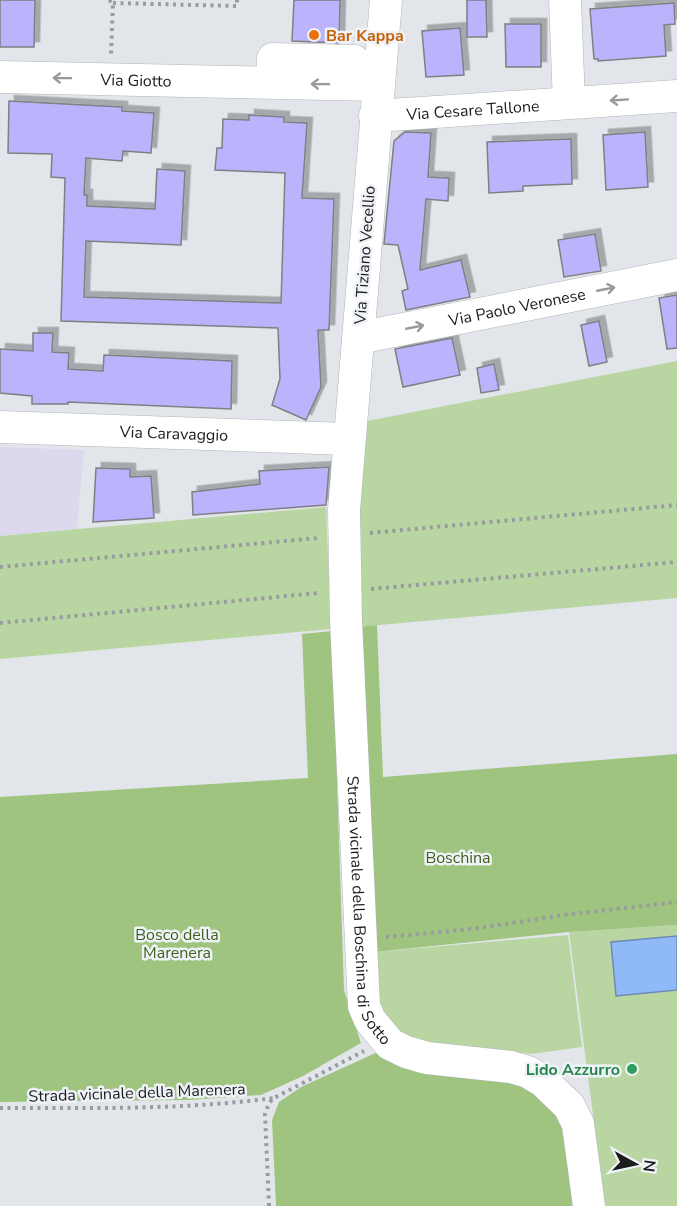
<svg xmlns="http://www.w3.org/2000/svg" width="677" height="1206" font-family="'Nunito Sans',sans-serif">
  <defs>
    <filter id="shadow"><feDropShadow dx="5.5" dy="-5.5" stdDeviation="0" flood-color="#0004"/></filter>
  </defs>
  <rect width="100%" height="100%" fill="#e2e6eb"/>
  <polygon fill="#ddd8ee" points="0,447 84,450 77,529 0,536"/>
  <g fill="#b9d6a2">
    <polygon points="677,361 677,598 357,627 353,505 362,422"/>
    <polygon points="326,507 331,629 0,659 0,536"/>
    <polygon points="677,925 677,1206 605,1206 569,932"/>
    <polygon points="568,935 582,1047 531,1054 410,1040 393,1029 378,1003 375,952"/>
  </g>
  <g fill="#9fc47f">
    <polygon points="377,625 383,777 677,754 677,925 569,932 375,952 357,627"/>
    <polygon points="332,631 344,990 361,1043 303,1076 261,1095 188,1100 0,1102 0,797 308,778 302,634"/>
    <polygon points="380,1051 523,1080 559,1112 574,1206 276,1206 272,1120 279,1102 301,1087"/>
  </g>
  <polygon fill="#90b9f8" stroke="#6d8ab7" stroke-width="1.5" points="677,936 677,990 616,996 611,942"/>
  <g fill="#bbb3fb" stroke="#7f7f84" stroke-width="1.5" filter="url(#shadow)">
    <polygon points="0,0 35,0 34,47 0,47"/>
    <polygon points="294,0 340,0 339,43 292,41"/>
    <polygon points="467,0 486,0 487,37 467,37"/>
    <polygon points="674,3 675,24 664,25 666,56 598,61 598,59 594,59 590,9"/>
    <polygon points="505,24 541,24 541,67 506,67"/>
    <polygon points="460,28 464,75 426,77 422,31"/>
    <polygon points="9,101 122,107 122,111 154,113 151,153 123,151 122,161 86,158 84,195 87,195 87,206 155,209 157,169 185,171 181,245 86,241 84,297 281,303 285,173 215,170 217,148 222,148 223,119 249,120 249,115 284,117 284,122 307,123 302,198 334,199 329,330 318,330 321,387 306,420 272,405 280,379 278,328 61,321 65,178 51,177 52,154 8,153"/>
    <polygon points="405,132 431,133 428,177 449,178 448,201 426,199 420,270 461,260 470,297 406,310 402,291 408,289 398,245 384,244 394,141"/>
    <polygon points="645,132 648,187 606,190 603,135"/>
    <polygon points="571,139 572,184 523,186 523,191 489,193 487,142"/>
    <polygon points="595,234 601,271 564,277 558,240"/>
    <polygon points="677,295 677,348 667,349 659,298"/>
    <polygon points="599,321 607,362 589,366 581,325"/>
    <polygon points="33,333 53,333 52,352 69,353 68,369 103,371 104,355 232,361 231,409 68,402 68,404 32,404 32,396 0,393 0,349 33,351"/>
    <polygon points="452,338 460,375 403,387 395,349"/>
    <polygon points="494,364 499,390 481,393 477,368"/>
    <polygon points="329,467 326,505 193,515 192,492 260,484 259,471"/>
    <polygon points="96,468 130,469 130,477 151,476 154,518 93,522"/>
  </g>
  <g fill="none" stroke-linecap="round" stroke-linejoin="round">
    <g stroke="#b1b5ba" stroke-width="33">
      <g id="minor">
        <path id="s1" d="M386,0L344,510L346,620L364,1006L370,1020L384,1037L390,1044L406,1052L427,1058L511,1067L528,1072L543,1081L569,1106L578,1124L589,1206"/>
        <polyline points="565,0 569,103"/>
        <path id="s2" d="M0,77L378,85"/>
        <polyline points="272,82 273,59 354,61"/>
        <path id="s3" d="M375,116L677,96"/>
        <path id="s4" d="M358,338L677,275"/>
        <path id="s5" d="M0,427L348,439"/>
      </g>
    </g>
    <g stroke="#989b9f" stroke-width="4" stroke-dasharray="3 4.5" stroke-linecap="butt">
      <polyline points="109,0 113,3 111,55"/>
      <polyline points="113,3 237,6 237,0"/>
      <polyline points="370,533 677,505"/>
      <polyline points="0,567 318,538"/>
      <polyline points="371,589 677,562"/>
      <polyline points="0,623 319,593"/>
      <polyline points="386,937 472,929 564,915 677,902"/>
      <path d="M0,1108C91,1108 183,1110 274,1098"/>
      <polyline points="269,1206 265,1114 269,1103 274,1098 364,1051"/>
    </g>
    <use href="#minor" stroke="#fff" stroke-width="32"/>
  </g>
  <defs><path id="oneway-shaft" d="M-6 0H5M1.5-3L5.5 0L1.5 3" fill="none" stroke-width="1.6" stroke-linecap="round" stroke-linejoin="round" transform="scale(1.5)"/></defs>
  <g stroke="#98999a">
    <use href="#oneway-shaft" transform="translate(62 78) rotate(-179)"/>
    <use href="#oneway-shaft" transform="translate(320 84) rotate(-179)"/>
    <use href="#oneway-shaft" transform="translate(619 100) rotate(176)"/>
    <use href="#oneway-shaft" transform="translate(606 289) rotate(-11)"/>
    <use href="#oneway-shaft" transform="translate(415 327) rotate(-11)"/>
  </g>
  <circle fill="#e8710a" stroke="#eff3f8" stroke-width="2" cx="314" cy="35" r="6"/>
  <circle fill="#2e9e5b" stroke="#eff3f8" stroke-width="2" cx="632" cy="1069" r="6"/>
  <g text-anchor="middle" stroke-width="5" stroke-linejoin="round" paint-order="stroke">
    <g font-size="16" font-weight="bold" fill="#c56008" stroke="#eff3f8" text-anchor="start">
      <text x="326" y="41">Bar Kappa</text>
    </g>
    <g font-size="16" fill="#1b1c1e" stroke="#eff3f8">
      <text dy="6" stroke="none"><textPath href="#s2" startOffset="136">Via Giotto</textPath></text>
      <text dy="6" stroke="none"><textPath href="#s3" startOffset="98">Via Cesare Tallone</textPath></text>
      <text transform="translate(364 255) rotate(-86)" y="6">Via Tiziano Vecellio</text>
      <text dy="6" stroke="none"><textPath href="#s4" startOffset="162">Via Paolo Veronese</textPath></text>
      <text dy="6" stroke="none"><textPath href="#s5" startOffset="174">Via Caravaggio</textPath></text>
      <text dy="6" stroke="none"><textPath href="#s1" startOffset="915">Strada vicinale della Boschina di Sotto</textPath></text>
      <text transform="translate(137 1092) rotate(-2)" y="6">Strada vicinale della Marenera</text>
    </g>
    <g font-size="16" fill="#3f601a" stroke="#eff3f8">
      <text x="458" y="863">Boschina</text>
      <text x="177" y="940">Bosco della<tspan x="177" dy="18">Marenera</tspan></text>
    </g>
    <g font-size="16" font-weight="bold" fill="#27864d" stroke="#eff3f8" text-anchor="end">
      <text x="620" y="1075">Lido Azzurro</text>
    </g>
  </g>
  <g transform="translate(635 1164) rotate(98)" stroke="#eff3f8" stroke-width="4.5" paint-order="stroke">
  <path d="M0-4.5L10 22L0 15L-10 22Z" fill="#1b1c1e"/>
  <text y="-9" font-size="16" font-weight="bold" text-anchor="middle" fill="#1b1c1e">N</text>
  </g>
</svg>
